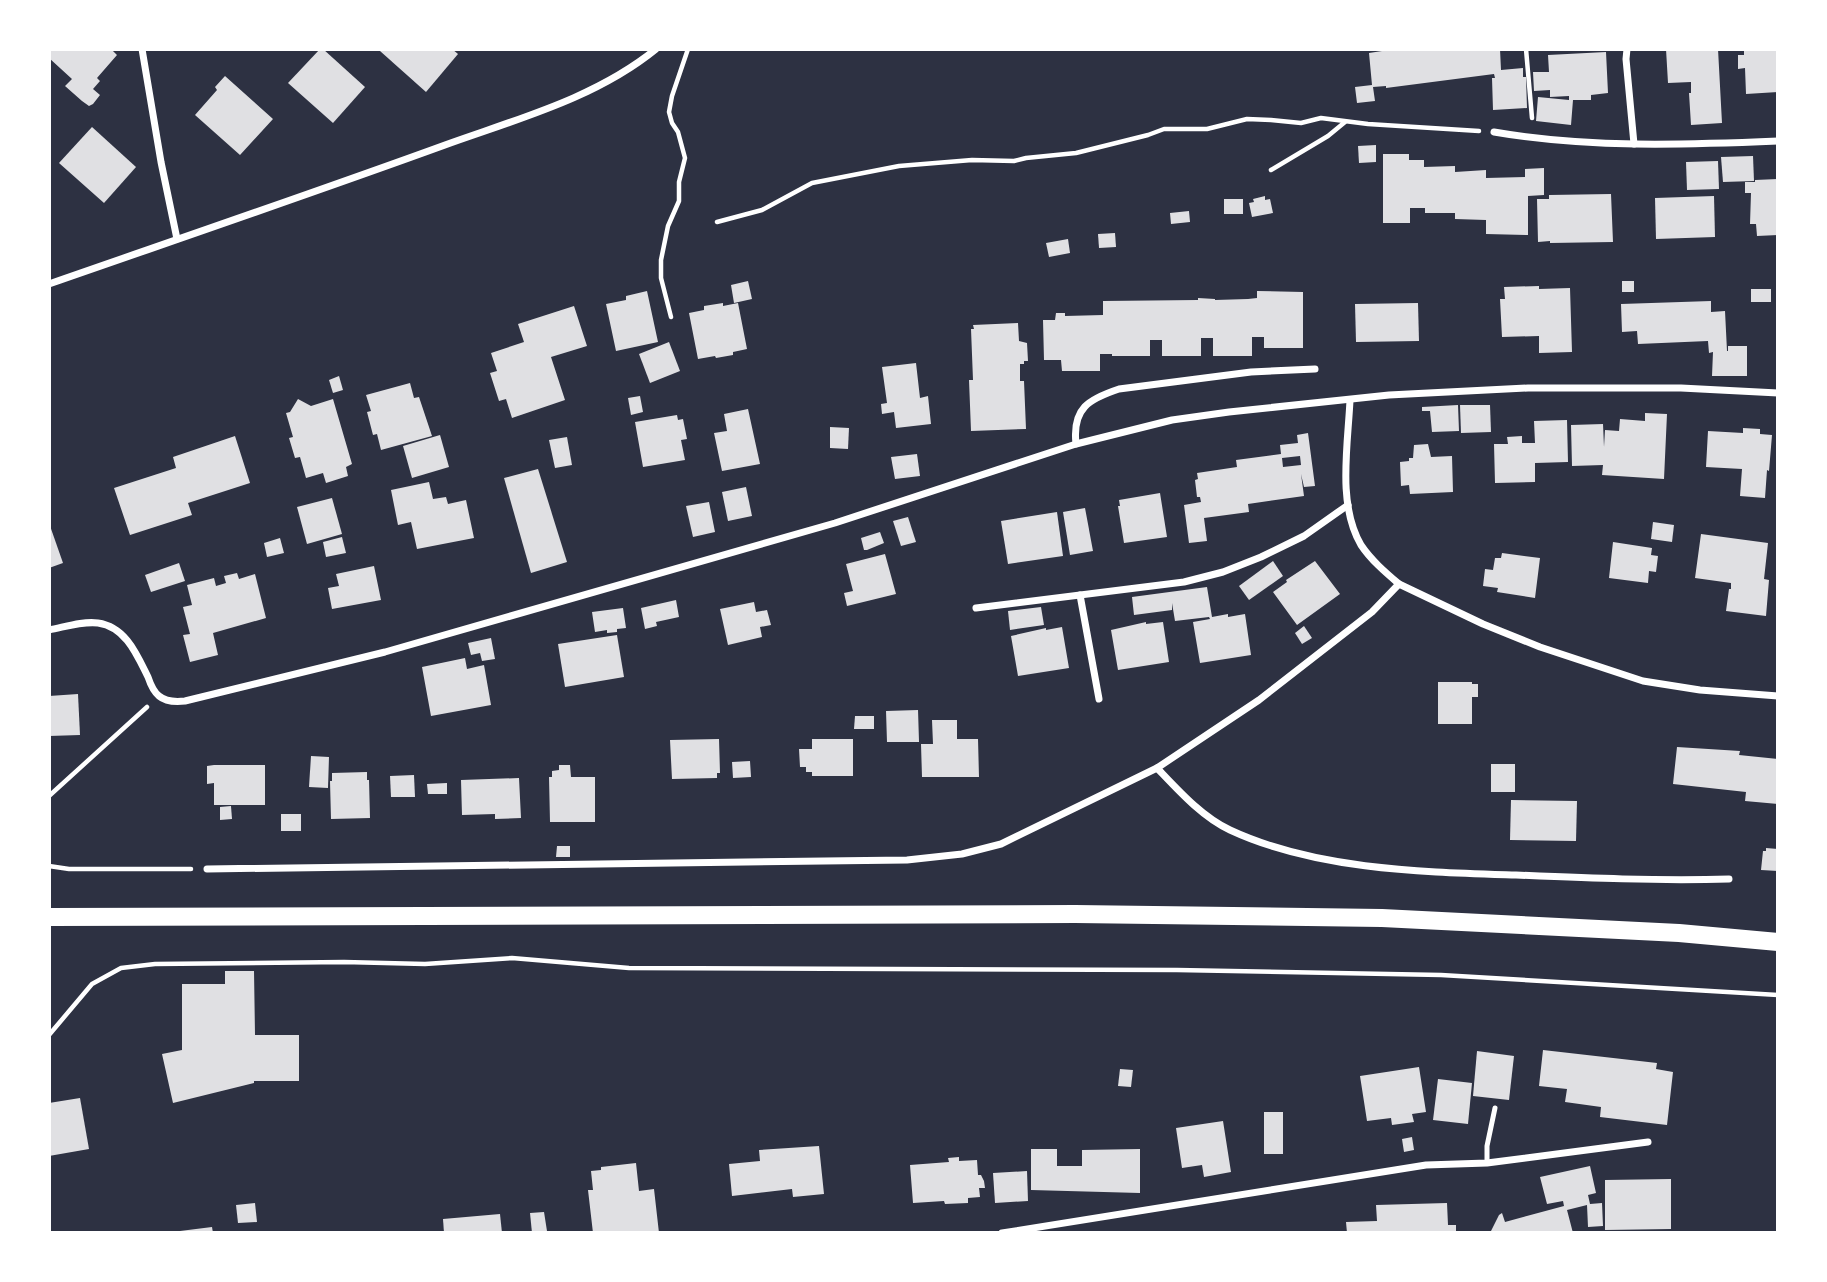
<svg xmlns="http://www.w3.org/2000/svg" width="1827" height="1282" font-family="'DejaVu Sans',sans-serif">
  <rect width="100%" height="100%" fill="#2d3142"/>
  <g fill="#e0e0e3" fill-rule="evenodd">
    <polygon points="49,49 111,49 117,55 97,78 100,81 93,89 100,95 93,104 89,106 82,101 65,86 72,79 49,58"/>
    <polygon points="320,49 323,49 365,87 333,123 288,83"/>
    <polygon points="383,49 452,49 458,54 426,92 380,51"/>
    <polygon points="1382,49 1500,49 1501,70 1523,68 1523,77 1526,77 1527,108 1493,110 1492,78 1495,78 1494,74 1386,88 1386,86 1373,87 1375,101 1357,103 1355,87 1372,85 1369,53 1382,51"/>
    <polygon points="1666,49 1718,49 1722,123 1691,125 1689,93 1691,93 1691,82 1668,83"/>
    <polygon points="1744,49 1778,49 1778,92 1746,94 1745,68 1738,69 1738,55 1744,55"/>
    <polygon points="1606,52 1608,93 1591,95 1591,100 1573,100 1571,125 1536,121 1538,97 1569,100 1569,96 1550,97 1550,90 1534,91 1533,72 1549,72 1548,55"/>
    <polygon points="225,76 273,119 240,155 195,115 217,90 215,87"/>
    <polygon points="92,127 136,167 104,203 59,163"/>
    <polygon points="1376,145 1376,162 1359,163 1358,146"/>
    <polygon points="1383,154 1409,154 1409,160 1424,160 1424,167 1455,166 1455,172 1486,170 1486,178 1525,177 1525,169 1544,168 1544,195 1528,196 1528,235 1486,234 1486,220 1455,219 1455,213 1425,213 1425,208 1410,208 1410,223 1383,223"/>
    <polygon points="1753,156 1754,181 1723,182 1721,157"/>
    <polygon points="1718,161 1719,189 1687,190 1686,162"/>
    <polygon points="1778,179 1778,235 1757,236 1756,224 1750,224 1751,193 1745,193 1745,182 1755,182 1755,180"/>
    <polygon points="1611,194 1613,242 1550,243 1550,241 1538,242 1537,199 1549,199 1549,195"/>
    <polygon points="1265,196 1265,200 1270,199 1273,213 1252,217 1249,203 1254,202 1253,199"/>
    <polygon points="1714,196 1715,237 1656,239 1655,198"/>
    <rect x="1224" y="199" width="19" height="15"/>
    <polygon points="1189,211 1190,222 1171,224 1170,213"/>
    <polygon points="1115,233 1116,247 1099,248 1098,234"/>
    <polygon points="1068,239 1070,253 1049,257 1046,243"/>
    <polygon points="748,281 752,299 734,303 731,285"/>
    <rect x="1622" y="281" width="12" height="11"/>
    <polygon points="1539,286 1539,289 1570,288 1572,352 1539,353 1539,336 1502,337 1500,299 1505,299 1504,287"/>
    <rect x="1751" y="289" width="20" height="13"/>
    <polygon points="647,291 658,342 616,351 606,304 626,300 626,296"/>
    <polygon points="1257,291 1303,292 1303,348 1264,348 1264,337 1252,337 1252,356 1213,356 1213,338 1201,338 1201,356 1162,356 1162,340 1150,340 1150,356 1112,356 1112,354 1100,354 1100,371 1062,371 1061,360 1044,360 1043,320 1055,320 1056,313 1065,313 1065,316 1103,315 1103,301 1198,300 1198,298 1215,299 1215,300 1248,299 1257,298"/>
    <polygon points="1711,301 1711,312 1725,311 1727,351 1728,351 1728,346 1747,346 1747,376 1712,376 1713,352 1709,353 1708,341 1638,344 1637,331 1622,332 1621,304"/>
    <polygon points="723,303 723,306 738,303 747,349 733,352 733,355 716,358 715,356 698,359 689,313 704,310 704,306"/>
    <polygon points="1418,303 1419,341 1356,342 1355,304"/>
    <polygon points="574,306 587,346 551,357 565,400 512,418 506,399 499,401 490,373 497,371 491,353 524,342 518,324"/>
    <polygon points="1018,323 1019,341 1027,343 1028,361 1024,361 1024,364 1020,364 1020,381 1024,381 1026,429 971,431 969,380 973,380 971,329 974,329 973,325"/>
    <polygon points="669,342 680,371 650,383 639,354"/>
    <polygon points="916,363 920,398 928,396 931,424 896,428 894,412 882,414 881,404 887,403 882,367"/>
    <polygon points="339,376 343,390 333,393 329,380"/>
    <polygon points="410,383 414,398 419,397 432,436 381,450 377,434 373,435 367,412 371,411 366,395"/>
    <polygon points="640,396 643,412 631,415 628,398"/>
    <polygon points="298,399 311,406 333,399 352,464 346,467 348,476 326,483 323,473 306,478 300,457 295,458 289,438 293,437 286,413 290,412"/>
    <polygon points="1458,405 1459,431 1432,432 1430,411 1422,411 1422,407"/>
    <polygon points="1460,405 1490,405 1491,432 1461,433"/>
    <polygon points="748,409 760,464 722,471 714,433 727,431 724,414"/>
    <polygon points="1645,413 1667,414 1664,479 1602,475 1603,465 1572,466 1571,425 1603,424 1604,447 1605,430 1619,431 1620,419 1645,421"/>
    <polygon points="677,415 678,420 683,419 687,439 681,440 685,460 643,467 635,422"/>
    <polygon points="1567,420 1568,462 1535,463 1535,482 1495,483 1494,444 1508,444 1507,437 1522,436 1522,443 1535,443 1534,421"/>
    <polygon points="830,427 849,428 848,449 830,448"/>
    <polygon points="1743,428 1760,429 1760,434 1772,435 1769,471 1767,470 1765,498 1740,496 1742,469 1706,467 1708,431 1743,433"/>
    <path d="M1308,433L1315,486L1304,487L1301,474L1304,496L1248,504L1249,512L1204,518L1207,541L1189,543L1184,505L1201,502L1200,497H1197L1195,480L1198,479L1197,473L1237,467L1236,460L1281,454L1280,445L1298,443L1297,435ZM1300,456L1301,465L1283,467L1282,458Z"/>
    <polygon points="440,435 449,467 412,478 403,446"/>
    <polygon points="235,436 250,483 188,503 192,515 130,535 114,488 176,468 173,457"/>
    <polygon points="567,437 572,465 555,468 549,440"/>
    <polygon points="1428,444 1431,457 1452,456 1453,492 1410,494 1409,485 1401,486 1400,462 1409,461 1409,458 1413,458 1414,445"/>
    <polygon points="917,454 920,476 895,479 891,457"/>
    <polygon points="538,469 567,562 531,573 504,478"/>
    <polygon points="429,482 433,499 446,497 448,504 466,500 474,538 417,549 411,522 398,525 391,490"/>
    <polygon points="746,487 752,516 728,521 722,492"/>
    <polygon points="1160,493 1167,537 1124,543 1118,506 1120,506 1119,500"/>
    <polygon points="332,498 342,534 307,544 297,507"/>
    <polygon points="709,502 715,532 693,537 686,506"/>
    <polygon points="1085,508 1093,551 1070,555 1063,512"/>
    <polygon points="1057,512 1063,556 1008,564 1001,521"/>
    <polygon points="908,517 916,542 901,546 893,521"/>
    <polygon points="1653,522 1674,525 1672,542 1651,539"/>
    <polygon points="49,523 63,563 49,568"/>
    <polygon points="880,532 884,543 867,550 864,550 861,538"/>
    <polygon points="1701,534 1768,543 1764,579 1769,580 1766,616 1726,611 1729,589 1731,589 1731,583 1695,578"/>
    <polygon points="342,537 346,553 326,557 323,542"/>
    <polygon points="280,538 284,553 267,557 264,543"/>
    <polygon points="1613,542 1652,548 1651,555 1658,556 1656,572 1649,571 1648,583 1609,578"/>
    <polygon points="1502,553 1540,558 1535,598 1497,592 1498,588 1483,586 1485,569 1493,570 1495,558 1501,558"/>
    <polygon points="885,554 896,594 847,606 844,593 853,591 846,564"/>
    <polygon points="1273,561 1283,576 1249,600 1239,586"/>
    <polygon points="1315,561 1340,594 1297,625 1273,592 1287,582 1286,580"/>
    <polygon points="179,563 185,581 151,592 145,575"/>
    <polygon points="374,566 381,600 332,609 328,588 339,586 336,574"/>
    <polygon points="237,573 239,579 255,574 266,618 213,633 218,655 190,662 183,635 190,634 183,607 192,605 187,585 214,578 216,586 226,583 224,576"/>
    <polygon points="1207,587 1212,617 1228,614 1228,617 1245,614 1251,655 1200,663 1193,622 1210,619 1209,617 1175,621 1172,603 1172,610 1134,615 1132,597"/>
    <polygon points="676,600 679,617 656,622 657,626 645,629 641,608"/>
    <polygon points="754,602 756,612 767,610 771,625 760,627 762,637 728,645 720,609"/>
    <polygon points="1041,607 1044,625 1010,630 1008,611"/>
    <polygon points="623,608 626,628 617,629 617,632 607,633 607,630 595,632 592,612"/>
    <polygon points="1146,622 1146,624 1163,622 1169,662 1118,670 1111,630"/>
    <polygon points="1304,626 1312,638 1302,644 1295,633"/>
    <polygon points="1062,627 1069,668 1018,676 1011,636 1046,628 1046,630"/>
    <polygon points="617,635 624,677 565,687 558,644"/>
    <polygon points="491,638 495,659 482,661 480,653 471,655 468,643"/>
    <polygon points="465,658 467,669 484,665 491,705 431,716 422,667"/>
    <polygon points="1438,682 1472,682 1472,684 1478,684 1478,697 1472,697 1472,724 1438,724"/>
    <polygon points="78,694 80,735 49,736 49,696"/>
    <polygon points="918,710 919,742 887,742 886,711"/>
    <polygon points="855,716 874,716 874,729 854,729"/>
    <polygon points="932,720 957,720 957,739 978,739 979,777 922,777 921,744 933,744"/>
    <polygon points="719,739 720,773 717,773 717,778 672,779 670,740"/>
    <polygon points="812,739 853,739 853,776 812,776 812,772 806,772 806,767 800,767 799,749 812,749"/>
    <polygon points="1677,747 1740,751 1739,755 1778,759 1778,804 1745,801 1746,792 1673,784"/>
    <polygon points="311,756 329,757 328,788 309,787"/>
    <polygon points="750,761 751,777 733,778 732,762"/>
    <rect x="1491" y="764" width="24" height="28"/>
    <polygon points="214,765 265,765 265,805 214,805 214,783 207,784 207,766"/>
    <polygon points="559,765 570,765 571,777 595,777 595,822 550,822 549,777 552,777 552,771 559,770"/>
    <polygon points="367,772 367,780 369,780 370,818 331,819 330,781 332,781 332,773"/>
    <polygon points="414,775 415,797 391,797 390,776"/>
    <polygon points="519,778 521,818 495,819 495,814 462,815 461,780"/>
    <polygon points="447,783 447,794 428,794 427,784"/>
    <polygon points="1511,800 1577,801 1576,841 1510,840"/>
    <polygon points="231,806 232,819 220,820 220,807"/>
    <rect x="281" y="814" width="20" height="17"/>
    <polygon points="557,846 570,846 570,857 556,857"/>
    <polygon points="1766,848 1778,849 1778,871 1761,870 1763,851 1766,851"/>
    <polygon points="225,971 254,971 255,1035 299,1035 299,1081 254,1081 254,1083 173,1103 162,1054 182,1050 182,984 225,984"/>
    <polygon points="1543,1050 1657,1063 1656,1069 1673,1072 1667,1125 1600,1117 1601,1107 1565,1102 1567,1089 1539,1086"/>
    <polygon points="1477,1051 1514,1056 1509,1100 1473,1096"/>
    <polygon points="1419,1067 1426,1112 1412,1114 1414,1122 1392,1125 1391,1118 1367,1121 1360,1076"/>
    <polygon points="1120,1069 1133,1070 1131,1087 1118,1086"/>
    <polygon points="1438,1079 1472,1083 1468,1124 1433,1120"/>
    <polygon points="80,1098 89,1149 49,1156 49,1103"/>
    <rect x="1264" y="1112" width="19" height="42"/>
    <polygon points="1223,1121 1231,1172 1204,1177 1202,1165 1182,1168 1176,1128"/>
    <polygon points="1412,1137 1414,1150 1404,1152 1402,1139"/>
    <polygon points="819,1146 824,1194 793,1197 792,1189 732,1196 729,1164 760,1161 759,1150"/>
    <polygon points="1031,1149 1057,1149 1057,1166 1082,1166 1082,1150 1140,1149 1140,1193 1031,1190"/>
    <polygon points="959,1157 959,1161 977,1160 978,1175 981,1175 984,1181 985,1188 979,1188 980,1197 968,1198 968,1203 945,1204 944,1201 913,1203 910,1165 949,1162 948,1158"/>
    <polygon points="636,1163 639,1191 654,1189 659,1233 593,1233 588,1190 593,1190 591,1171 601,1170 601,1167"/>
    <polygon points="1590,1166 1596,1193 1588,1195 1590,1204 1602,1203 1603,1226 1588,1227 1587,1205 1567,1210 1573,1233 1490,1233 1499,1215 1502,1213 1505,1222 1564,1206 1563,1201 1547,1204 1540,1177"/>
    <polygon points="1027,1171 1028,1201 995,1203 993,1173"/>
    <polygon points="1671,1179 1671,1229 1605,1230 1605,1180"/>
    <polygon points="255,1203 257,1222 238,1223 236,1205"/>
    <polygon points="1447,1203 1448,1225 1456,1225 1456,1233 1347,1233 1346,1222 1377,1221 1376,1205"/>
    <polygon points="544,1212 547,1231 532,1233 530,1213"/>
    <polygon points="500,1214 502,1233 444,1233 443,1219"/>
    <polygon points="212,1227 213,1233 180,1233 180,1231"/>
  </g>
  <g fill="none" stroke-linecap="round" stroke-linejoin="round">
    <g stroke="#fff" stroke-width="4.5">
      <polyline points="1526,49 1532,118"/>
      <polyline points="1271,170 1328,136 1345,122"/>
      <polyline points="717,222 762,210 812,183 899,166 972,160 1014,161 1026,158 1076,153 1148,135 1164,129 1207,129 1247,119 1271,120 1301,123 1321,118 1368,124 1479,131"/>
      <polyline points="671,317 661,278 661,260 668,226 679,201 679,182 685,158 678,132 672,123 669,112 672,96 688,49"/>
      <polyline points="49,796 147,707"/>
      <polyline points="49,866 69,869 191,869"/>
      <polyline points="49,1035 92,984 121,968 155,964 344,962 425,964 512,958 629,968 1177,970 1441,975 1778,995"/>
    </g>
    <polyline stroke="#fff" stroke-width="5" points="1487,1163 1487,1146 1495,1108"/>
    <g stroke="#fff" stroke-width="7">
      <polyline points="142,49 161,162 177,239"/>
      <polyline points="1627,49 1626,59 1634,144"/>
      <path d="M1494,132C1587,148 1683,145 1778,141"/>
      <path d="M49,284C181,238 313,193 445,145C517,119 596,98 656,49"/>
      <path d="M1076,444C1072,408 1089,399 1119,389L1251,372L1315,369"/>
      <polyline points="1399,584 1483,624 1540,647 1643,681 1700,690 1778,696"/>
      <polyline points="1080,595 1099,699"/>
      <polyline points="976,608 1184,582 1223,572 1261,557 1304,536 1348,505"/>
      <path d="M49,630C65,627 82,621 98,623C126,627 137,655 148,677C150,683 154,692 159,696C166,702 176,702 185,701L385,652L835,523L1076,444L1172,420L1229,412L1389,395L1528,388H1681L1778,393"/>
      <path d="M1157,768C1178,790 1202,817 1230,830C1316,870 1423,872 1516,875C1587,878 1658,881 1729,879"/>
      <path d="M207,869L907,860L962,854L1001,844L1157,768L1259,700L1372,612L1399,584C1385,572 1371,560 1361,545C1337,504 1348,445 1350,400"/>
      <polyline points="1002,1233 1426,1165 1487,1163 1648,1142"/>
    </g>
    <polyline stroke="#fff" stroke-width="18" points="49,917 1075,914 1382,918 1679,933 1778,942"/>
  </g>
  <rect width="1827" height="1282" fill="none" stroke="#ffffff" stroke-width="102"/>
</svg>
